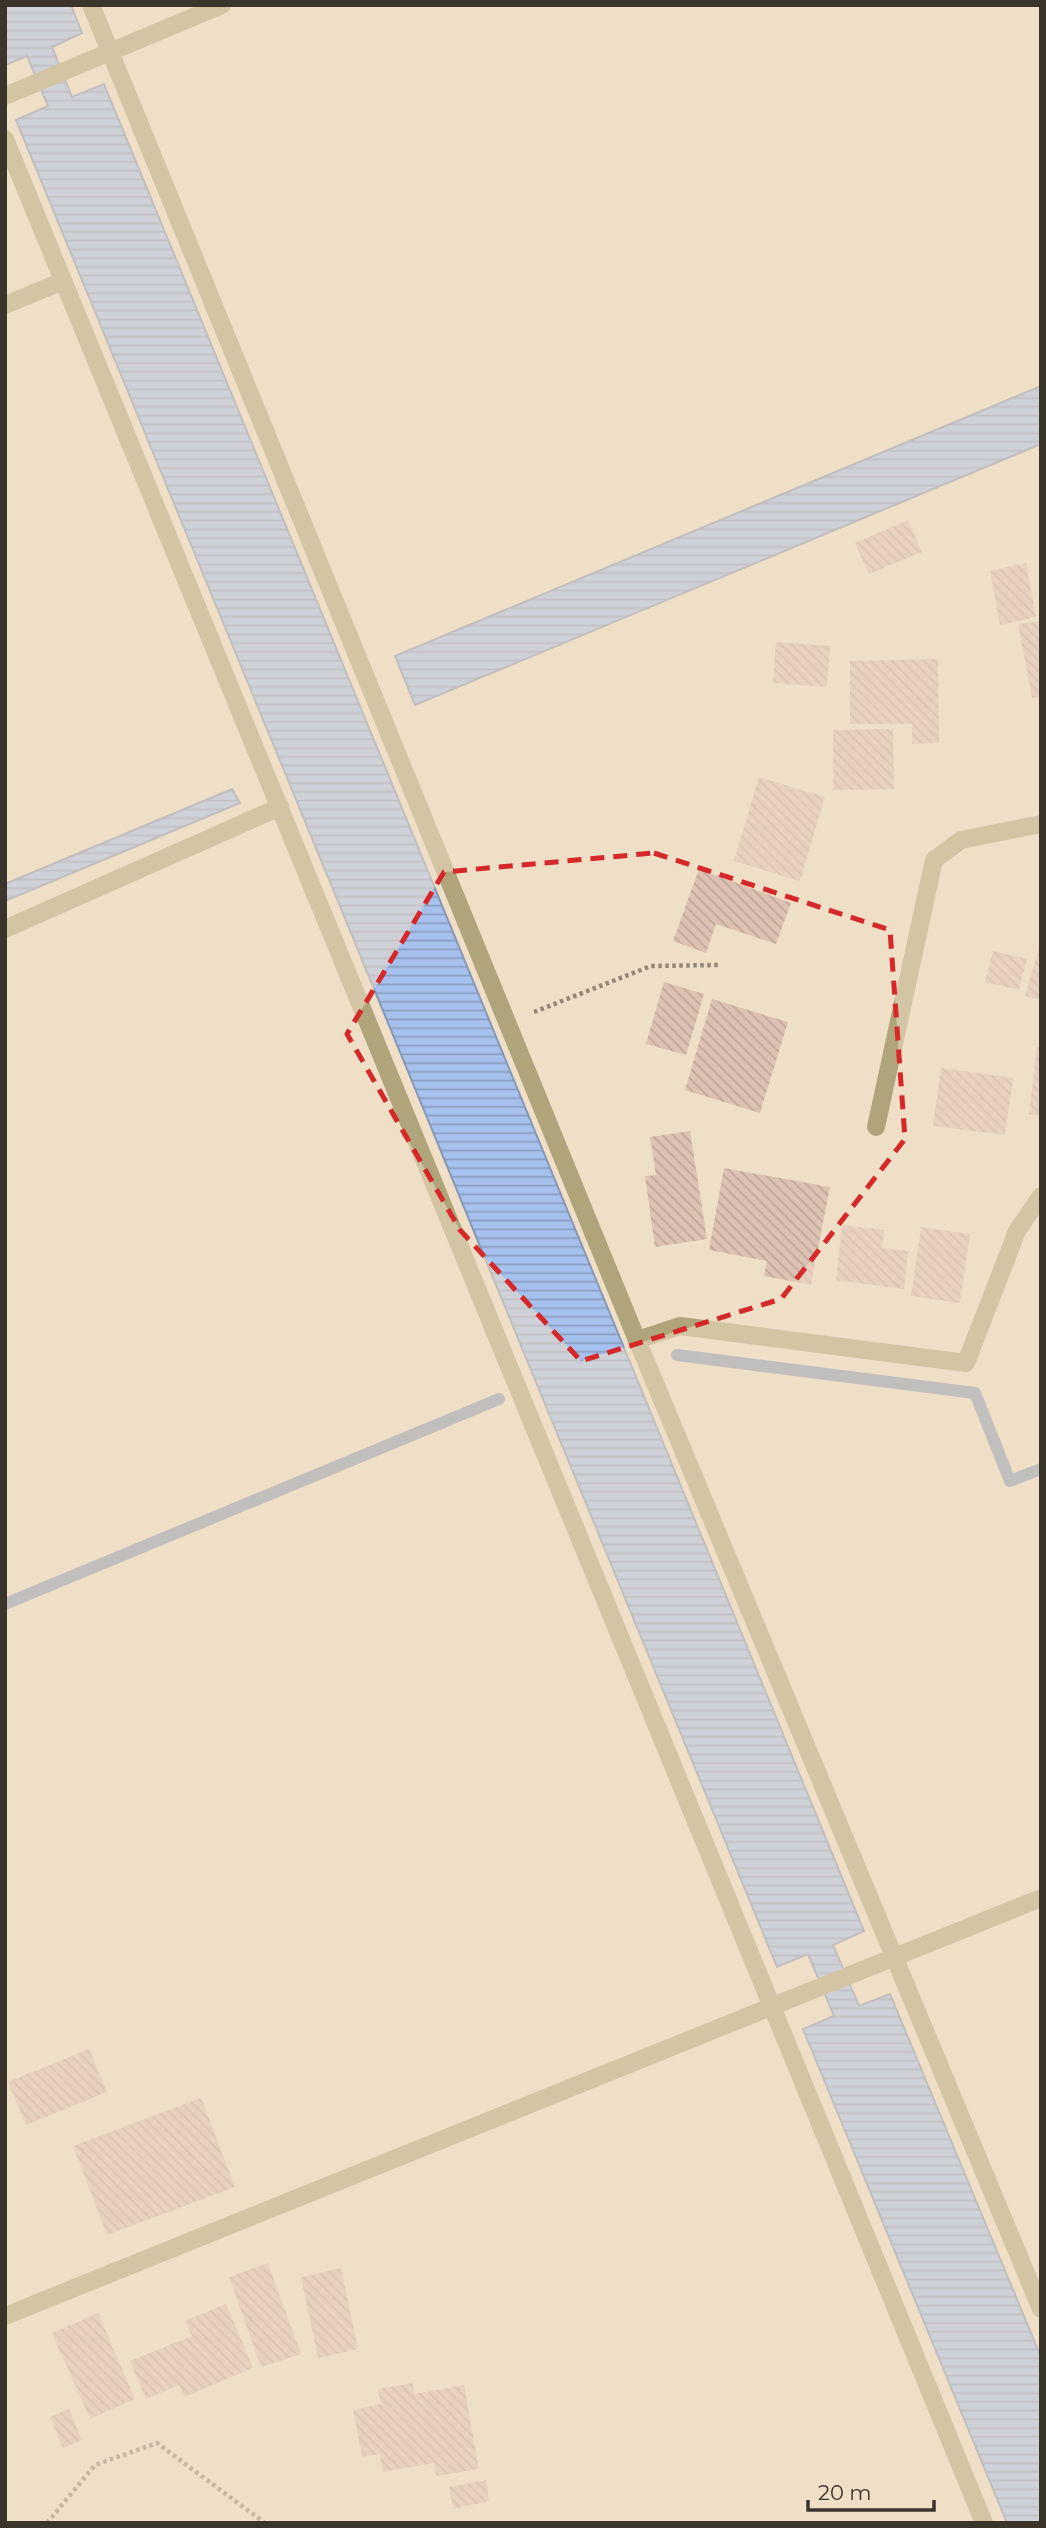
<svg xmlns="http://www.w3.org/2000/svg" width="1046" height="2528" font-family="Montserrat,sans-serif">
  <defs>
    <pattern id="water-rules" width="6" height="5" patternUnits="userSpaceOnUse" patternTransform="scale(1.75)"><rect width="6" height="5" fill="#a7c1ee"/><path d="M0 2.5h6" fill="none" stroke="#899ec1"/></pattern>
    <pattern id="building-back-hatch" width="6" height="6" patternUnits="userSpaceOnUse" patternTransform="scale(1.75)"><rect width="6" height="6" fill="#ddc2b3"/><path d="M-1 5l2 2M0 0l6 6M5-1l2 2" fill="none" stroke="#bfa79a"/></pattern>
  </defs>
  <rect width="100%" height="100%" fill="#f0dfc7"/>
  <g fill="url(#water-rules)" stroke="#8797b4" stroke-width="2">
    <polygon points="5,5 71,5 82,33 52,47 72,97 104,84 864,1931 833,1945 859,2006 890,1994 1041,2357 1041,2523 1007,2523 803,2029 834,2016 808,1954 777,1967 16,120 48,106 27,56 5,65"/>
    <polygon points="1041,386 1041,444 415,705 395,656"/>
    <polygon points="232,789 240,803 5,901 5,884"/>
  </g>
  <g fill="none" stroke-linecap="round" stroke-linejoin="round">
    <g stroke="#8797b4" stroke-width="12">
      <polyline points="677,1355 975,1393 1010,1481 1041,1469"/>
      <polyline points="5,1604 499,1399"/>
    </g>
  </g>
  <g fill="url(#building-back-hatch)">
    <polygon points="908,520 922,552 869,574 855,543"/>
    <polygon points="1026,563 1036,617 1000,625 990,571"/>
    <polygon points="1041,621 1041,697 1032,698 1018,624"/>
    <polygon points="776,642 830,646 827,687 773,683"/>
    <polygon points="938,659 939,743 912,744 912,724 850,724 850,661"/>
    <polygon points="893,729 894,789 833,790 833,730"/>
    <polygon points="759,777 825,797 800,881 734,861"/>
    <polygon points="699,869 791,903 776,944 716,924 706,953 673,941"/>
    <polygon points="1040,945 1041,946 1041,1000 1025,996"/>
    <polygon points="993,951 1027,959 1019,990 985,982"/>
    <polygon points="664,982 704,994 686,1055 646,1044"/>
    <polygon points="712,999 788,1022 760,1113 685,1090"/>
    <polygon points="1037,1047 1041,1047 1041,1116 1029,1114"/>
    <polygon points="941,1068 1013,1078 1005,1135 933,1126"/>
    <polygon points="690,1131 707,1239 655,1247 645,1176 656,1175 650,1137"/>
    <polygon points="724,1168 830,1187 811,1285 764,1276 767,1261 709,1250"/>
    <polygon points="842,1225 884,1230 882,1248 908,1251 904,1289 836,1280"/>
    <polygon points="921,1227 970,1234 960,1303 911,1296"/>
    <polygon points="89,2049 107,2092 26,2125 8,2082"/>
    <polygon points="201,2098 235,2187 107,2235 73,2146"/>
    <polygon points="268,2263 301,2354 261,2367 229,2277"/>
    <polygon points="341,2268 358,2349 318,2358 301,2277"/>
    <polygon points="226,2304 253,2368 184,2397 179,2385 146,2399 130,2361 192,2336 185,2321"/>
    <polygon points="98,2313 135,2399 90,2419 52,2333"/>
    <polygon points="413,2383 414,2394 464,2385 479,2469 436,2476 434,2463 383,2472 380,2454 362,2457 353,2410 381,2404 378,2389"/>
    <polygon points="69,2409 82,2440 63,2448 50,2417"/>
    <polygon points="486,2480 489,2501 453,2509 449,2487"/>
  </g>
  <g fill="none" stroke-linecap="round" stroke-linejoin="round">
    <g stroke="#928676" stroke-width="4.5" stroke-dasharray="3.5 3.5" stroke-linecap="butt">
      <polyline points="534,1012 651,966 718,965"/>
      <polyline points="47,2523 95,2465 157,2443 265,2523"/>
    </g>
    <g stroke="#afa47a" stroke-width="18">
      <polyline points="91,5 637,1340 1041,2309"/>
      <polyline points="5,96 222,5"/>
      <polyline points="5,139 984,2523"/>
      <polyline points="5,305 63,281"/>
      <polyline points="5,929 280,807"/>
      <polyline points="876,1127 934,860 961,840 1041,824"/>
      <polyline points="637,1340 680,1326 966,1363 1017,1231 1041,1196"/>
      <polyline points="5,2316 1041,1898"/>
    </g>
  </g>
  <path d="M0 0H1046V2528H0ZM654,853L890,930L905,1139L781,1299L581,1361L460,1230L347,1034L444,872Z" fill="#f0dfc7" fill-opacity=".55" fill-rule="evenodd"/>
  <path fill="none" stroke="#d62828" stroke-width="5" stroke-dasharray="14 9" stroke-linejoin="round" d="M654,853L890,930L905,1139L781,1299L581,1361L460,1230L347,1034L444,872Z"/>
  <rect width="1046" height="2528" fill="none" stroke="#3b342b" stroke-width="14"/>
  <path d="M808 2500v10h126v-10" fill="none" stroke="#3b342b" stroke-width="3.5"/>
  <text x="818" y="2500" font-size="21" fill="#3b342b" stroke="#f0dfc7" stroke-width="5" paint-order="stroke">20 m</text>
</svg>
